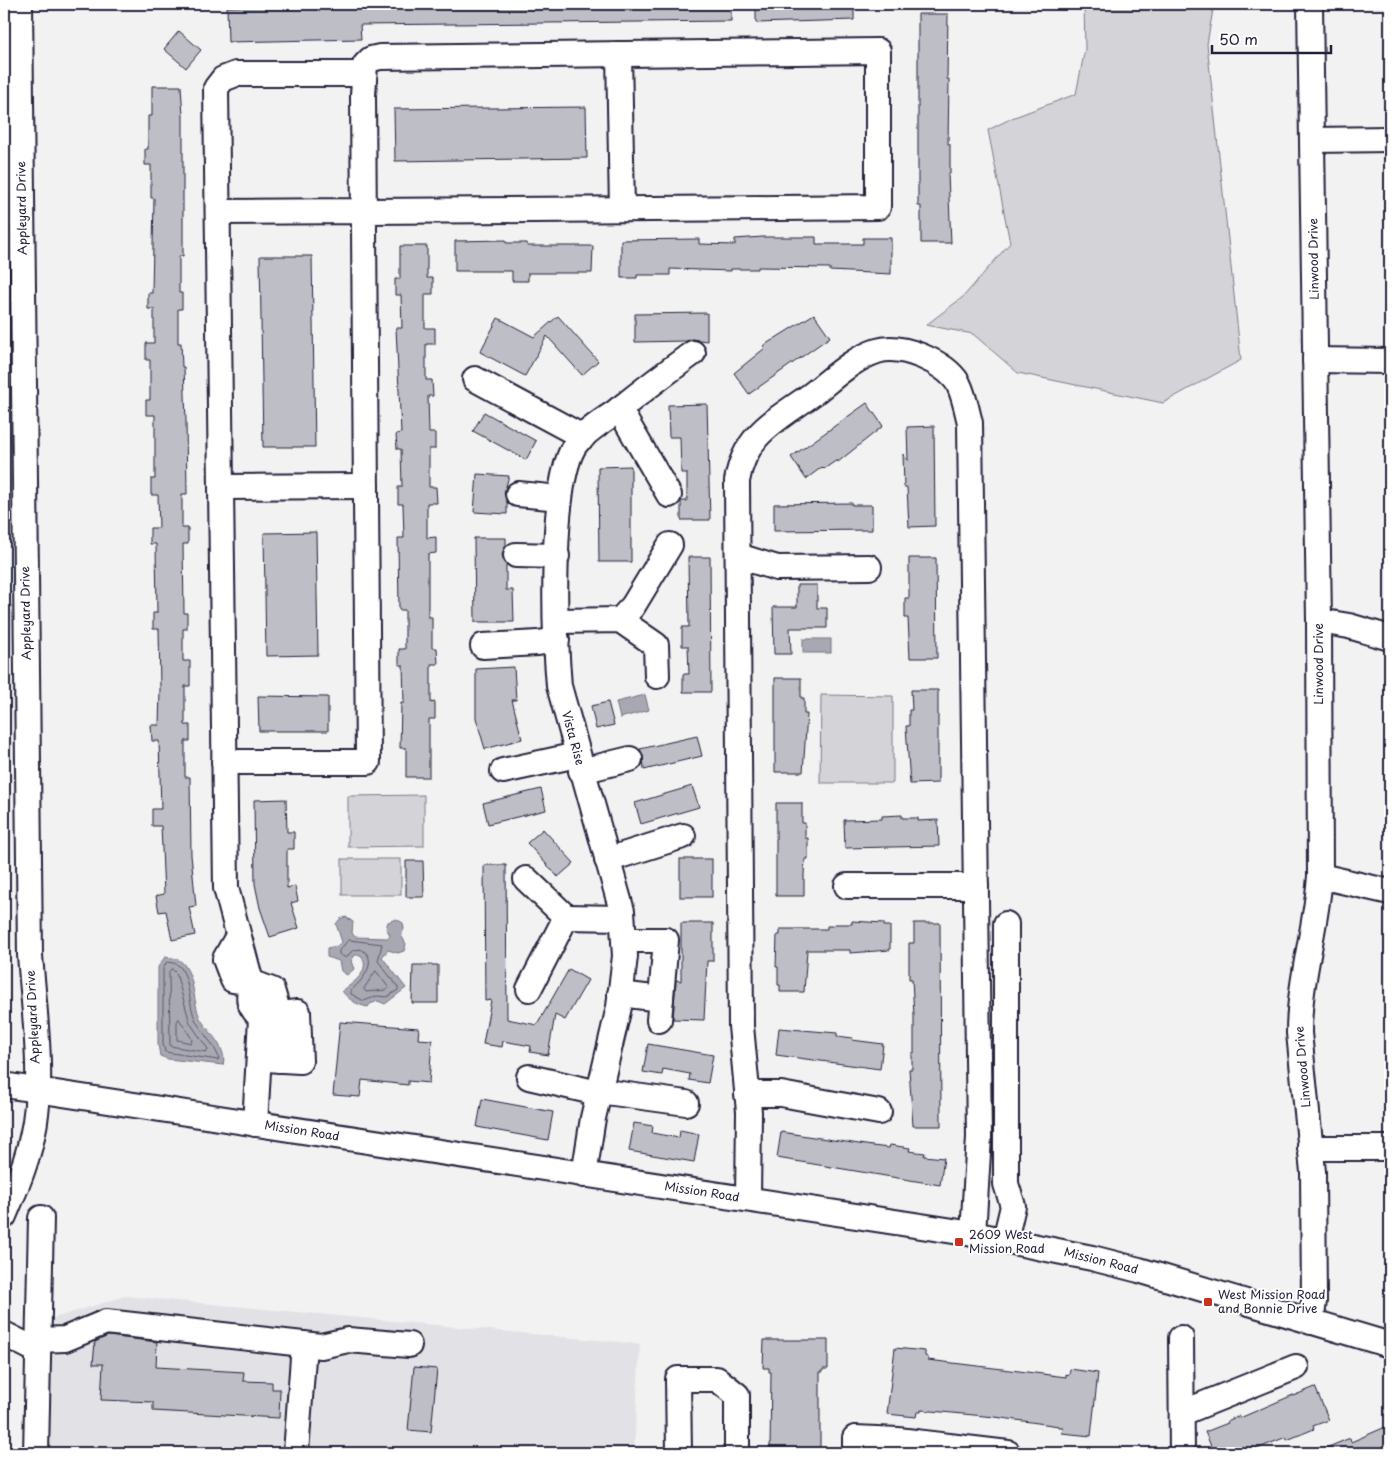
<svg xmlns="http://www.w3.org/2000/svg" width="1394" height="1457" font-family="'Playpen Sans',sans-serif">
  <rect width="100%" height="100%" fill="#f2f2f3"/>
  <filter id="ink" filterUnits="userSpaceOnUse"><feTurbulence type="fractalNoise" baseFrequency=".02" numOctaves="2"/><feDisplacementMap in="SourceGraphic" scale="10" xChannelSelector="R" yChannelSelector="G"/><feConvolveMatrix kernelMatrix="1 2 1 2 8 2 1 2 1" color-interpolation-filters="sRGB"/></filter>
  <g filter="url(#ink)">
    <polygon fill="#e2e2e6" points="125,1296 640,1344 634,1453 24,1453 28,1318 48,1320"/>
    <g fill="#d3d3d8" stroke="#7a7a8a">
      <polygon points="1084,4 1214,4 1207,44 1241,360 1163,403 1018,373 973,334 926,325 963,297 1010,243 988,130 1012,118 1076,94 1085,49"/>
      <polygon points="821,695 893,696 893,783 820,783"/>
      <polygon points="424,795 424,846 348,847 348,796"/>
      <rect x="342" y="859" width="59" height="36"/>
    </g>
    <g fill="#a8a8b2" stroke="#727282">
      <rect x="803" y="639" width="28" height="14"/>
      <polygon points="645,695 649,710 620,718 616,702"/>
      <path d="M346,917L353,922L352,933L355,937L388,938L390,935L386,928L388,922L396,919L403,923L404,929L401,935L406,944L404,951L398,953L388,950L382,957L406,988L385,1004L378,1001L370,1004L368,1007C357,1005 349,1000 342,991C353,983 372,971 361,955H355L351,961L354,969L347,975L341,971L339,961L327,957V948L337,946L342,942L336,924L340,919Z"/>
      <path d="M165,957C173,958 180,958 185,966C195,980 193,1002 200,1018C208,1032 228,1048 223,1065L168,1059L160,1056L158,1044V967Z"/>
    </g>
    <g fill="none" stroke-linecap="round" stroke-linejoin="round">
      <g stroke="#58586b" stroke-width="1">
        <path d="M349,940L382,944L378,961L398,987V990L387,997L377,996L364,1001L351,994V990C362,982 381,958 360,949L352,951L346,958L339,954V951Z"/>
        <path d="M167,962C173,963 177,963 181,968C191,983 188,1005 196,1021C203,1034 214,1044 219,1058L218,1060L165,1052L163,1044V969Z"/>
        <polygon points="172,969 176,973 190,1023 208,1049 206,1052 170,1046 169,972"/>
        <polygon points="376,971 389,988 386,990 366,992 364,989"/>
        <polygon points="179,1019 192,1039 191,1043 177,1040 177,1022"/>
      </g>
    </g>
    <g fill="#bebec6" stroke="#22223b">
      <polygon points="377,4 731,4 731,21 360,25 361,39 228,42 227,7"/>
      <polygon points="756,4 854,4 854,20 756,23"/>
      <polygon points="918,14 948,14 947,79 949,79 948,144 950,144 950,174 948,174 951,243 921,243 921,206 918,206"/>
      <polygon points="179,31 201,50 186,68 164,49"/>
      <polygon points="152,86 181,86 183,116 183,256 179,256 179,293 182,293 182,309 178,309 178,343 181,343 182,367 184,367 186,421 187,494 182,494 182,528 188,528 188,544 183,544 184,613 187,613 187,629 183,629 183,661 190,661 190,686 185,686 185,725 190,725 190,741 185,741 185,777 190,777 191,855 196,906 189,907 195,935 172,940 166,911 159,912 156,896 164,894 161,826 152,826 152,809 161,809 159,741 152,741 151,725 159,725 160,691 159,629 153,629 153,613 157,613 156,544 150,544 150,528 159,528 158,495 151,495 151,479 155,479 155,415 146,415 146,400 150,400 150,360 146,360 146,343 154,343 154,309 148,309 148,293 152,293 154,198 151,198 151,165 145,165 145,149 148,149 148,116 152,116"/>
      <polygon points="586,107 587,158 395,161 394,109"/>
      <polygon points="763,237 816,237 816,244 863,244 863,238 891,238 891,274 830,271 830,268 758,267 758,269 731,269 731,271 670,269 670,275 637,275 637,278 621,278 621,240 699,239 699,244 735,245 735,239"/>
      <polygon points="506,240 506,243 527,243 527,246 593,246 592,273 528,273 528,281 512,281 512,271 455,271 455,241"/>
      <polygon points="400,246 427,246 427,278 433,278 433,294 425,294 425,328 435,328 435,344 426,344 426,380 432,380 433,396 428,396 429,433 435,433 435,449 429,449 429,487 436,487 437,503 427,503 427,538 436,537 436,553 428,554 428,617 432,617 432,648 437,648 438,664 431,664 431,703 435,702 435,719 429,719 429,777 406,777 406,748 400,748 401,703 404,703 403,665 399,665 399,649 405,649 405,610 399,610 398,538 404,538 403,504 398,504 398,487 402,487 401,449 397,449 396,434 401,433 396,328 402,328 401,295 395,295 395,279 400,279"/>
      <polygon points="260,256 312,256 315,447 263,447"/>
      <polygon points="707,313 707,341 692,339 686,341 635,342 635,314"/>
      <polygon points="814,314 830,337 749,394 734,373 765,348 763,346"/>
      <polygon points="558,316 598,361 582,375 547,336 525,376 480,352 498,318 534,337"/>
      <polygon points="867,403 883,426 838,462 837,460 824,469 822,467 806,479 791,457"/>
      <polygon points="707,404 710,520 681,520 681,501 687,501 687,473 681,473 680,437 669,437 668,405"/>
      <polygon points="484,412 536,441 526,460 473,431"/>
      <polygon points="934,426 935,526 909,527 907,487 904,487 903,454 908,461 907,427"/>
      <polygon points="631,466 631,562 599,562 598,467"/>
      <polygon points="477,474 509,476 504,493 507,502 507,514 474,512"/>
      <polygon points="852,503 852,505 872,505 872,530 774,531 774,504"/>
      <polygon points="316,532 318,655 266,656 264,533"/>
      <polygon points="474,538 506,538 506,546 502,555 506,564 506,590 513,590 514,622 475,622"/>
      <polygon points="688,557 710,557 711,692 683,692 683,674 689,674 688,646 682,646 682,627 689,627"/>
      <polygon points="909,558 936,558 937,658 910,658 908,618 905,618 905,598 909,598"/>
      <polygon points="797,585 817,585 817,608 827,608 827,628 790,628 791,654 774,654 773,607 797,607"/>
      <polygon points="514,667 516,700 512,700 522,739 485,749 476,718 476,669"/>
      <polygon points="775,678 801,678 801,698 804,698 804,714 807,714 803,772 775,772"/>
      <polygon points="911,690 938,690 938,783 910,784 906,726 909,726 909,710 912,710"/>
      <polygon points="258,696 328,697 328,731 259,731"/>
      <polygon points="608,702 614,725 596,729 591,706"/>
      <polygon points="697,736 702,756 644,770 643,756 640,749"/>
      <polygon points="692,786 699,807 641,824 635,803"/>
      <polygon points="541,789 546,810 488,824 483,803"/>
      <polygon points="286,799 287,832 294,832 294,849 287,849 287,888 295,886 298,901 291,903 299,928 270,937 260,908 255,884 254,800"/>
      <polygon points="776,803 802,803 802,823 805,823 805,838 808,838 808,859 805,859 804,875 804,896 776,896"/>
      <polygon points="902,815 902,818 918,818 918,821 938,820 939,846 845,848 844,820 882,819 882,816"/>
      <polygon points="543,829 574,863 558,877 527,843"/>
      <rect x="680" y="859" width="32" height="38"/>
      <polygon points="406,861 423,861 424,897 406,897"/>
      <polygon points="484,865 506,865 507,1019 537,1025 569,969 588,980 565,1020 555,1015 548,1055 530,1052 531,1046 503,1041 502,1047 483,1044 491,1000 485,1001"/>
      <polygon points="852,921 884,923 884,926 890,926 890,950 850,953 850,950 807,950 804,992 780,992 780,985 778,985 778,967 776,967 777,935 780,935 780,929 827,929 827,926 834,926 834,924 852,924"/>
      <polygon points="681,923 713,923 713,961 707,961 704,1020 673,1019 676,980 681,981"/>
      <polygon points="914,923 940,923 941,1126 913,1126 909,1069 912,1069 912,1053 914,1053 914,1016 912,979 909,979 909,943 914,943"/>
      <polygon points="413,965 438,965 438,1003 412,1003"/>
      <polygon points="340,1022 419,1028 418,1039 432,1040 429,1083 408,1081 408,1085 362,1080 360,1097 333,1095"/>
      <polygon points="779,1028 837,1033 837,1036 853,1038 852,1040 883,1044 880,1069 776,1055"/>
      <polygon points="648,1044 713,1055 708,1083 689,1080 690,1074 663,1069 662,1075 643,1072"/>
      <polygon points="482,1099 553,1112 548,1140 477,1127"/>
      <polygon points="634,1123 653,1126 652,1133 679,1138 680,1130 699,1134 694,1162 629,1151"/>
      <polygon points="781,1132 872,1146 889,1148 890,1145 910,1148 909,1151 925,1153 924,1156 944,1158 940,1185 777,1158"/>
      <polygon points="108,1336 157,1342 156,1367 244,1372 243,1381 272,1382 272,1389 280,1389 279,1418 153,1411 153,1402 101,1400 103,1364 93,1364 95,1342"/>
      <polygon points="764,1340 828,1340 828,1369 823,1369 823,1372 820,1372 820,1453 770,1453 771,1372 769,1372 769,1368 763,1368"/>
      <polygon points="895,1348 925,1351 925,1356 928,1357 928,1360 1027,1372 1066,1377 1066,1374 1069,1375 1070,1369 1098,1373 1091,1436 1062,1433 1063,1428 1059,1428 1059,1426 995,1417 921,1410 921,1412 917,1412 916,1417 887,1414"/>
      <polygon points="414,1367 437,1369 431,1432 408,1430"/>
      <polygon points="1315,1387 1329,1420 1313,1426 1314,1429 1287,1440 1286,1437 1259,1448 1261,1453 1214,1453 1205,1432 1228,1423 1227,1421 1239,1416 1240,1418 1293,1395 1293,1396"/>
      <polygon points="1390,1425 1390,1453 1314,1453 1350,1438 1351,1442"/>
    </g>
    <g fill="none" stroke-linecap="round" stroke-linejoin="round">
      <g stroke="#22223b" stroke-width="28">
        <g id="minor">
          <path d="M1310,4L1319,621L1320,876C1316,929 1299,981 1299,1033L1313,1172L1314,1301L1311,1322"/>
          <polyline points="619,54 622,209"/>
          <polyline points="1312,140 1390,139"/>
          <path d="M218,212L364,211C535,211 707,208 878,207V51L380,57L371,59L365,65L363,95L368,762H224"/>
          <polyline points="1315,360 1390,361"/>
          <polyline points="475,379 583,437"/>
          <polyline points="619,409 669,495"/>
          <polyline points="221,487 366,486"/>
          <polyline points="518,494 560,498"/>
          <polyline points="516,555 557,556"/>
          <polyline points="738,556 777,568 869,567"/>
          <polyline points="620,620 633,606 670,545"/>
          <polyline points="557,621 620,620 656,645 657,676"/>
          <polyline points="1319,621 1349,626 1390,638"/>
          <polyline points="483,646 538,643 557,640"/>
          <polyline points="503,771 577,755"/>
          <polyline points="581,771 630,759"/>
          <polyline points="607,860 683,836"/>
          <polyline points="1320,876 1390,892"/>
          <polyline points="526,879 566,917 529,989"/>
          <polyline points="847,886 976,886"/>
          <polyline points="566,917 622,918"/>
          <polyline points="238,936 225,959 233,980 251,982 272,990 279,1014 280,1060"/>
          <polyline points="624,940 666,940 659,1020"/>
          <polyline points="620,994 661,999"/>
          <polyline points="264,1016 298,1012 300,1061 265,1059"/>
          <path d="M260,1017C247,1004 248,999 251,982L226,888L216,88L223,79L236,74H363"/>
          <polyline points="529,1077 598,1093"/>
          <polyline points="4,1085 973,1234 1092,1258 1139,1270 1390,1345"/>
          <polyline points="599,1091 686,1103"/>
          <polyline points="747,1094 781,1094 879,1112"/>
          <polyline points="255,1124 262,1001"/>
          <polyline points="1310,1148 1390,1148"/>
          <path d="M584,1175L593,1118L619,1007L625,956L622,911L559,686C555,639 548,474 578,441C589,429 604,420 617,411C642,391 667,372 693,353"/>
          <path d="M748,1199L749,1112L741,1026L737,481C745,434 775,421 811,395C831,380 852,359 877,351C901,343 945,362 958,383C964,395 967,410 970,423L979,1137L973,1234"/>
          <path d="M4,1216C15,1190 26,1165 32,1137C45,1084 34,1010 30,955L20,4"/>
          <polyline points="1005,1240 1013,1206 1006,1184 1006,924"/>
          <polyline points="4,1334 38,1351"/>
          <polyline points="1181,1338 1182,1453"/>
          <polyline points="38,1340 65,1339 106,1322 321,1346 348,1340 409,1345"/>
          <polyline points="1182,1413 1296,1367"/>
          <polyline points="36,1453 41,1218"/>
          <polyline points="296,1453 304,1344"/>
          <polyline points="679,1453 678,1379 717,1379 737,1395 737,1453"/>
          <polyline points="855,1453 855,1438 898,1440 1008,1453"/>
        </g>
      </g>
      <use href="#minor" stroke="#fff" stroke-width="24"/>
    </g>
  </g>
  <g fill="#c8321e" stroke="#fff" stroke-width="2">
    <rect x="954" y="1237" width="10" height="10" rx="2.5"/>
    <rect x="1203" y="1297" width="10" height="10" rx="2.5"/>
  </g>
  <g text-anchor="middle" stroke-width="4" stroke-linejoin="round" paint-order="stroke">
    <g font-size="12" fill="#22223b" stroke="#fff">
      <text transform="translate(22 208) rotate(-91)" y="4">Appleyard Drive</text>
      <text transform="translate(1314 259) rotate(-91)" y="4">Linwood Drive</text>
      <text transform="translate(26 613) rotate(-91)" y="4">Appleyard Drive</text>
      <text transform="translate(1319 664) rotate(-90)" y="4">Linwood Drive</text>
      <text transform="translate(573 738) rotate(75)" y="4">Vista Rise</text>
      <text transform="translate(33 1017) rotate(-93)" y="4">Appleyard Drive</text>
      <text transform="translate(1303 1067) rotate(-95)" y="4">Linwood Drive</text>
      <text transform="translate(302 1131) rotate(9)" y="4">Mission Road</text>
      <text transform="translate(702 1192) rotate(9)" y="4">Mission Road</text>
      <text transform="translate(1101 1261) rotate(14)" y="4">Mission Road</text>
    </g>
    <g font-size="12" fill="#22223b" stroke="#fff" text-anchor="start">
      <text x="969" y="1239">2609 West<tspan x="969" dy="14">Mission Road</tspan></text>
      <text x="1218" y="1299">West Mission Road<tspan x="1218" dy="14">and Bonnie Drive</tspan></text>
    </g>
  </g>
  <rect width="1394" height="1457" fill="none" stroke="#fff" stroke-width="20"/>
  <rect x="10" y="10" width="1374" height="1437" fill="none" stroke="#22223b" stroke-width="2" filter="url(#ink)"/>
  <path d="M1212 45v8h119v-8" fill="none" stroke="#22223b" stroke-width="2.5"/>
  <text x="1219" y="45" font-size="15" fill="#22223b" stroke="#ffffff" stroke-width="4" paint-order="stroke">50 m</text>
</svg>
